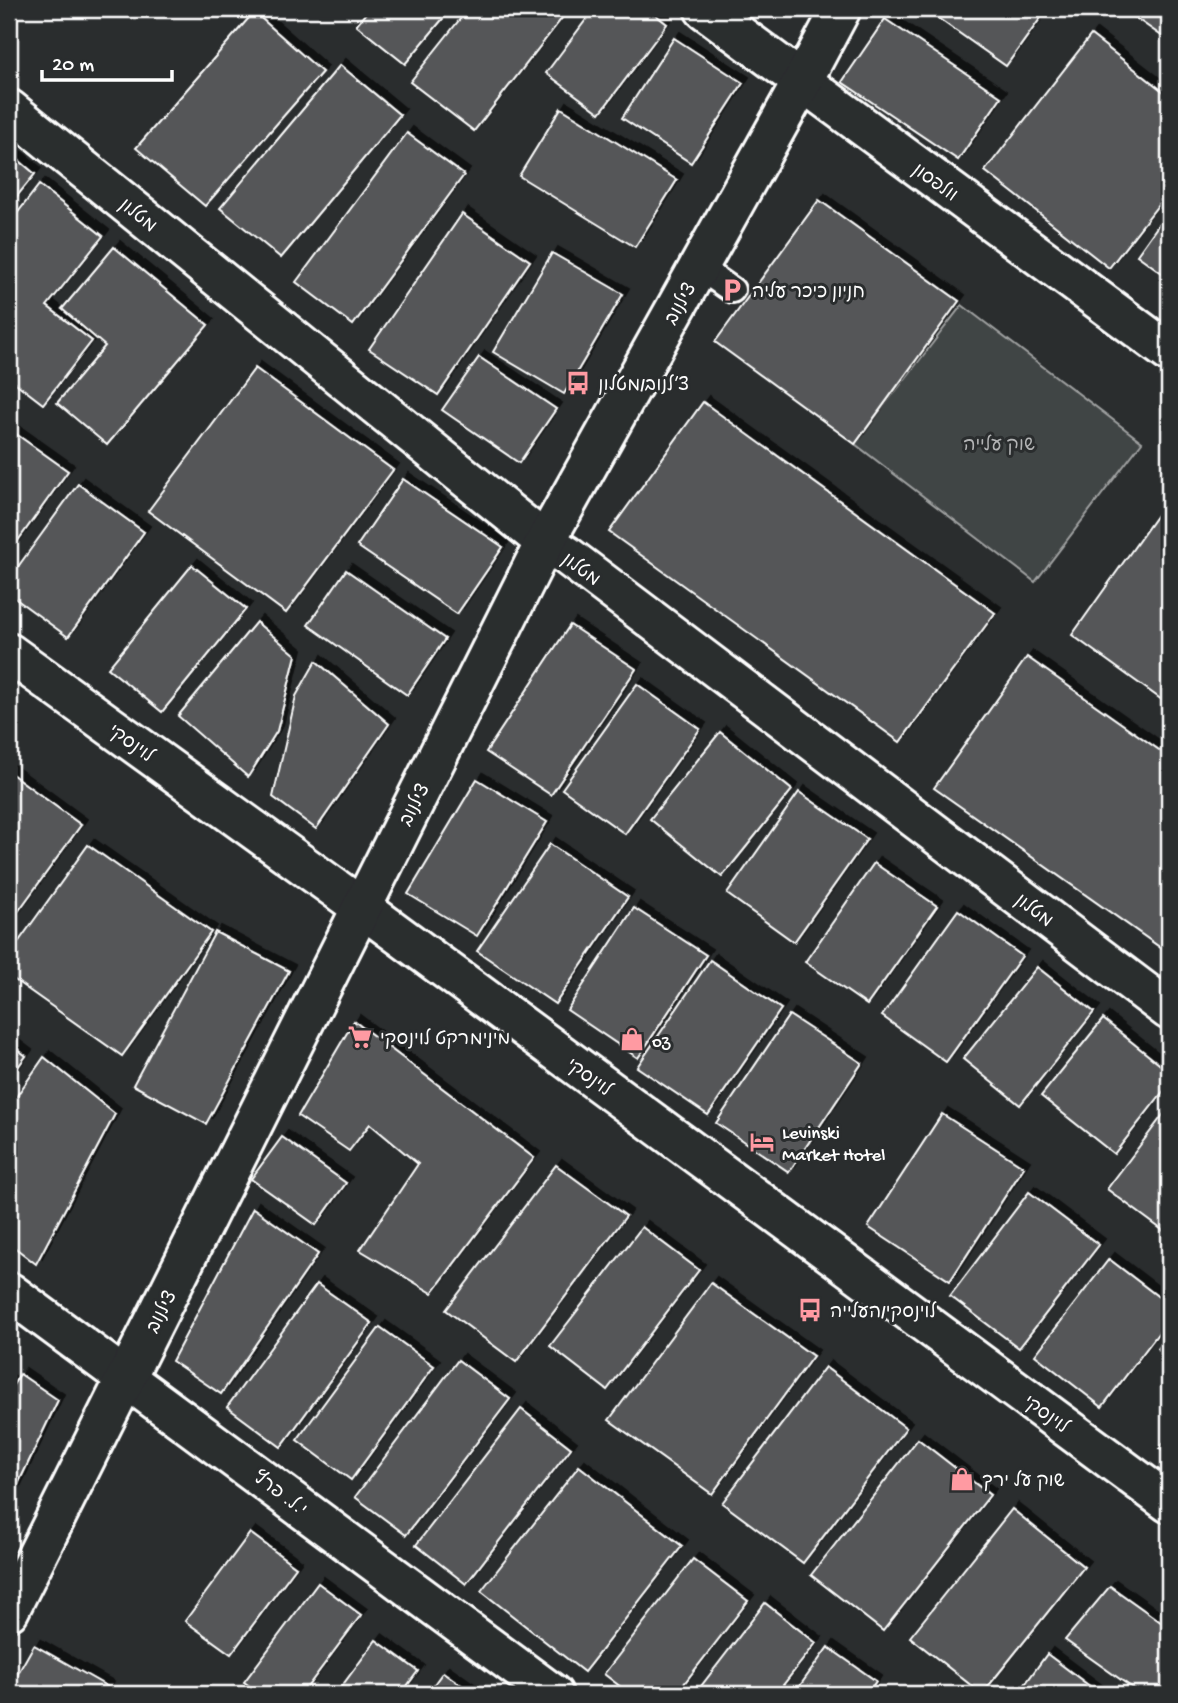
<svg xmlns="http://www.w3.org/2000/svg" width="1178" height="1703" font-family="'Gochi Hand','Playpen Sans Hebrew',sans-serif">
  <defs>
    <filter id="shadow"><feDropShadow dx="6" dy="-6" stdDeviation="0" flood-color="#0009"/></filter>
  </defs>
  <rect width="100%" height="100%" fill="#2a2d2e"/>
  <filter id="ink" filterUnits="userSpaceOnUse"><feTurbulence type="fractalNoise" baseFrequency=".0143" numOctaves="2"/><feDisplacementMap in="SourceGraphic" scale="14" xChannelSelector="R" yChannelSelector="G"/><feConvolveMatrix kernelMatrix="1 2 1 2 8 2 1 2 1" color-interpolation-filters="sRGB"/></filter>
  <g filter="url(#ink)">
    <polygon fill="#414445" stroke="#a0a2a2" stroke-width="2" points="962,305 1142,442 1035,582 855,444"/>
    <g fill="#555758" stroke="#fff" stroke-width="2" filter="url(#shadow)">
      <polygon points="369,9 451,9 405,64 356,25"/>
      <polygon points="468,9 569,9 474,131 410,82"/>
      <polygon points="594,9 648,9 667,24 600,113 546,73"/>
      <polygon points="925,9 1047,9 1006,66"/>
      <polygon points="1129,9 1169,9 1169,41 1127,12"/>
      <polygon points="254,12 322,72 205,206 136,148"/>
      <polygon points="885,19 1001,97 958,160 842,82"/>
      <polygon points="1091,35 1169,96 1169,191 1109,268 985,171"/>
      <polygon points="674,38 743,83 691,163 622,118"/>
      <polygon points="340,65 400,115 281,258 220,208"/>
      <polygon points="561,108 677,180 635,247 519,176"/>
      <polygon points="407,133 464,175 353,325 296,282"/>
      <polygon points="9,152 35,174 9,206"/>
      <polygon points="39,185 103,236 47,306 92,341 43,404 9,378 9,224"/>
      <polygon points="819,200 959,301 855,444 715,342"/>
      <polygon points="1169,210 1169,278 1137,255"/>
      <polygon points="462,214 530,261 438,395 369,349"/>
      <polygon points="114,247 208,325 107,445 57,403 105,346 62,309"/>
      <polygon points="552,253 623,294 564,394 493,352"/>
      <polygon points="479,357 556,409 519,463 442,410"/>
      <polygon points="255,368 393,470 286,613 148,511"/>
      <polygon points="703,402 995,613 900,742 609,532"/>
      <polygon points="9,429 68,471 9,553"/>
      <polygon points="403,479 503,547 457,614 357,546"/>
      <polygon points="78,484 144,532 68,637 9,594 9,579"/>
      <polygon points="1169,498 1169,705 1072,635"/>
      <polygon points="192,565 246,609 162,712 108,668"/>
      <polygon points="346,570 445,639 407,695 308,625"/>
      <polygon points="256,622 296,655 277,731 248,777 178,716"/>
      <polygon points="570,625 636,669 551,795 486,752"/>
      <polygon points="1027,657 1169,757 1169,936 1161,948 934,788"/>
      <polygon points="316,661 389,724 316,829 273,797 296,696"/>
      <polygon points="637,684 700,729 625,834 562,789"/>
      <polygon points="720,732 792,790 722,877 650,819"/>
      <polygon points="9,772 81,825 9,924"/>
      <polygon points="477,779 547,822 477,936 408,894"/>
      <polygon points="799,792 867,839 794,942 727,894"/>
      <polygon points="550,844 628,897 555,1004 477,951"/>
      <polygon points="88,845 211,932 122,1056 9,976 9,955"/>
      <polygon points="874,863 937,906 867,1005 805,962"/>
      <polygon points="634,908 706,955 638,1058 567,1010"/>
      <polygon points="958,910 1022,956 946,1062 882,1016"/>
      <polygon points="215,932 289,971 206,1124 133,1085"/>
      <polygon points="710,960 781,1009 708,1115 637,1067"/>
      <polygon points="1037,967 1094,1012 1020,1105 963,1059"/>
      <polygon points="789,1015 862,1063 789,1172 716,1123"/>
      <polygon points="1103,1019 1169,1072 1169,1084 1114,1154 1041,1096"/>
      <polygon points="354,1021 534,1158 432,1293 360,1250 418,1164 370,1124 349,1151 298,1116"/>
      <polygon points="9,1043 26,1056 9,1079"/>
      <polygon points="44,1057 115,1114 36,1264 9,1243 9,1107"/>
      <polygon points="1169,1107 1169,1235 1107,1189"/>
      <polygon points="942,1114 1024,1167 950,1281 868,1227"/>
      <polygon points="282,1137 346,1183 316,1225 251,1179"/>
      <polygon points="556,1165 626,1216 516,1362 446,1310"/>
      <polygon points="1029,1192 1099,1245 1019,1348 950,1296"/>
      <polygon points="253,1208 318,1254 221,1394 172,1361"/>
      <polygon points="642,1227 699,1270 607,1390 550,1346"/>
      <polygon points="1109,1259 1169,1305 1169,1319 1102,1407 1035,1355"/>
      <polygon points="711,1283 813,1356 712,1494 609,1420"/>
      <polygon points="317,1284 372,1323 281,1447 227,1407"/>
      <polygon points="380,1327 434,1366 351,1480 297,1440"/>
      <polygon points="1169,1333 1169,1357 1158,1349"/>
      <polygon points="458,1360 510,1399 406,1535 355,1497"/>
      <polygon points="825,1367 906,1428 803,1563 722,1503"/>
      <polygon points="20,1374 58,1400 9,1503 9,1382 13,1385"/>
      <polygon points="521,1409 571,1448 466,1584 416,1545"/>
      <polygon points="1169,1435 1169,1455 1160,1448"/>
      <polygon points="918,1439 990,1495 883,1631 811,1575"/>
      <polygon points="579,1466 682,1546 584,1672 481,1591"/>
      <polygon points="1012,1509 1084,1567 982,1694 910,1637"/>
      <polygon points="250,1533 296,1567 231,1654 185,1621"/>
      <polygon points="693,1559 748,1601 676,1694 630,1694 604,1674"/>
      <polygon points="318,1583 361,1615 302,1694 261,1694 244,1682"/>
      <polygon points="1110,1586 1169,1628 1169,1694 1141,1694 1065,1640"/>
      <polygon points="765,1603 816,1643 776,1694 695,1694"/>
      <polygon points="376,1640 418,1671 401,1694 336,1694"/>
      <polygon points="34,1645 108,1687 104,1694 9,1694 9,1689"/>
      <polygon points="828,1647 876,1681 867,1694 794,1694"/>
      <polygon points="1047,1654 1100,1694 1018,1694"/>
      <polygon points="443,1672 474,1694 427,1694"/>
    </g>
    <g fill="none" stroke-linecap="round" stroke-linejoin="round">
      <g stroke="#fff" stroke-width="30">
        <polyline id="lane" points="699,267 732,290"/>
      </g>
      <g stroke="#fff" stroke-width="44">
        <g id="street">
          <polyline points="704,9 1169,352"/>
          <polyline points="9,109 545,542 566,555 1169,1010"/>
          <polyline points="361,907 1169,1503"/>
          <polyline points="9,1292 553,1694"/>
        </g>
      </g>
      <g stroke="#fff" stroke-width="44">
        <g id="secondary">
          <polyline points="9,653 361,907"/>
          <polyline points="9,1611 545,542 802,82 841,9"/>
        </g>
      </g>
      <use href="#lane" stroke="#2a2d2e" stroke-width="24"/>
      <use href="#street" stroke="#2a2d2e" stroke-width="38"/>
      <use href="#secondary" stroke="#2a2d2e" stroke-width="38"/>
    </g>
  </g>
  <defs>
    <g id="parking-bare" transform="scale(1.89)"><path d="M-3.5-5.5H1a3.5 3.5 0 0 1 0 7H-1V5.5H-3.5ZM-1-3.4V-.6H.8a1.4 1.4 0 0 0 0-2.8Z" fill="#ff9aa2" stroke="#2a2d2e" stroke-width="2.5" paint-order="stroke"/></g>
    <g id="bus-bare" transform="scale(1.89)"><path d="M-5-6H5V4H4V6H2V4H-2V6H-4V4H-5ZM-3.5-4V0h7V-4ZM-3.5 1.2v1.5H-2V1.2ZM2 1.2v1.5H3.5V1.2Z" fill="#ff9aa2" stroke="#2a2d2e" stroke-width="2.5" paint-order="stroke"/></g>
    <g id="supermarket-bare" transform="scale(1.89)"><path d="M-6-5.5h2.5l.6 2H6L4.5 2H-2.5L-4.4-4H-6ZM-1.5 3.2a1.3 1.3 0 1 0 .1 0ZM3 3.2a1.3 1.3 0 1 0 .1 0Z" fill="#ff9aa2" stroke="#2a2d2e" stroke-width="2.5" paint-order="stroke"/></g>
    <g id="shop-bare" transform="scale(1.89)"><path d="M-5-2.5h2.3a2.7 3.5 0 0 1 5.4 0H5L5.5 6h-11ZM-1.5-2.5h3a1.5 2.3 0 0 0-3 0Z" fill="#ff9aa2" stroke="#2a2d2e" stroke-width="2.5" paint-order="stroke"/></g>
    <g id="hotel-bare" transform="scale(1.89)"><path d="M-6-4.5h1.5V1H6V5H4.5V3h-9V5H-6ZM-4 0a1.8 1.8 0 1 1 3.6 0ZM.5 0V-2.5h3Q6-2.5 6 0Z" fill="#ff9aa2" stroke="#2a2d2e" stroke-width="2.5" paint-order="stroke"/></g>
  </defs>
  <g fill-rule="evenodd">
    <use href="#parking-bare" x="732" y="290"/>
    <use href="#bus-bare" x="578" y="383"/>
    <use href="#supermarket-bare" x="360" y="1037"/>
    <use href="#shop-bare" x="632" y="1039"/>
    <use href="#hotel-bare" x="762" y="1142"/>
    <use href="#bus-bare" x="810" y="1310"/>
    <use href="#shop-bare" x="962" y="1479"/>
  </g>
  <g text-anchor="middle" stroke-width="6" stroke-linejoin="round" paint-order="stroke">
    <g font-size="19" fill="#fff" stroke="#2a2d2e">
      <text transform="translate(936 181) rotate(36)" y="7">וולפסון</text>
      <text transform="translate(139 214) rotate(39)" y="7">מטלון</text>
      <text transform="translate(679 303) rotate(-61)" y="7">צ'לנוב</text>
      <text transform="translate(582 568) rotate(36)" y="7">מטלון</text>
      <text transform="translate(132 742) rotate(36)" y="7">לוינסקי</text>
      <text transform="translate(413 804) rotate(-63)" y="7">צ'לנוב</text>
      <text transform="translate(1035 909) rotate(37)" y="7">מטלון</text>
      <text transform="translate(590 1076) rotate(36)" y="7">לוינסקי</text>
      <text transform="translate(160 1311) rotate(-63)" y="7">צ'לנוב</text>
      <text transform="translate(1047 1413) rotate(36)" y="7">לוינסקי</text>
      <text transform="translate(281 1492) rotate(37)" y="7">י.ל. פרץ</text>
    </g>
    <g font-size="19" fill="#fff" stroke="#2a2d2e" text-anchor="start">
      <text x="752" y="297">חניון כיכר עליה</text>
      <text x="598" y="390">צ׳לנוב/מטלון</text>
      <text x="380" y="1044">מינימרקט לוינסקי</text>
      <text x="652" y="1046">oz</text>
      <text x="782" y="1138">Levinski<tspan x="782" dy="22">Market Hotel</tspan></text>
      <text x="830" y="1317">לוינסקי/העלייה</text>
      <text x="982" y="1486">שוק על ירך</text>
    </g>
    <g font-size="19" fill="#b3b4b5" stroke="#2a2d2e">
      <text x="999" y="450">שוק עלייה</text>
    </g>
  </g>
  <rect width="1178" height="1703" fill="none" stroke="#2a2d2e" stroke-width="35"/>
  <rect x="18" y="18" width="1143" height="1668" fill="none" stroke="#fff" stroke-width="2.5" filter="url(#ink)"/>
  <path d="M42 70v10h130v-10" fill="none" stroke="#ffffff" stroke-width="3.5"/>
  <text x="52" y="70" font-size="21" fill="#ffffff" stroke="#2a2d2e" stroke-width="5" paint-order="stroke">20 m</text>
</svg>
